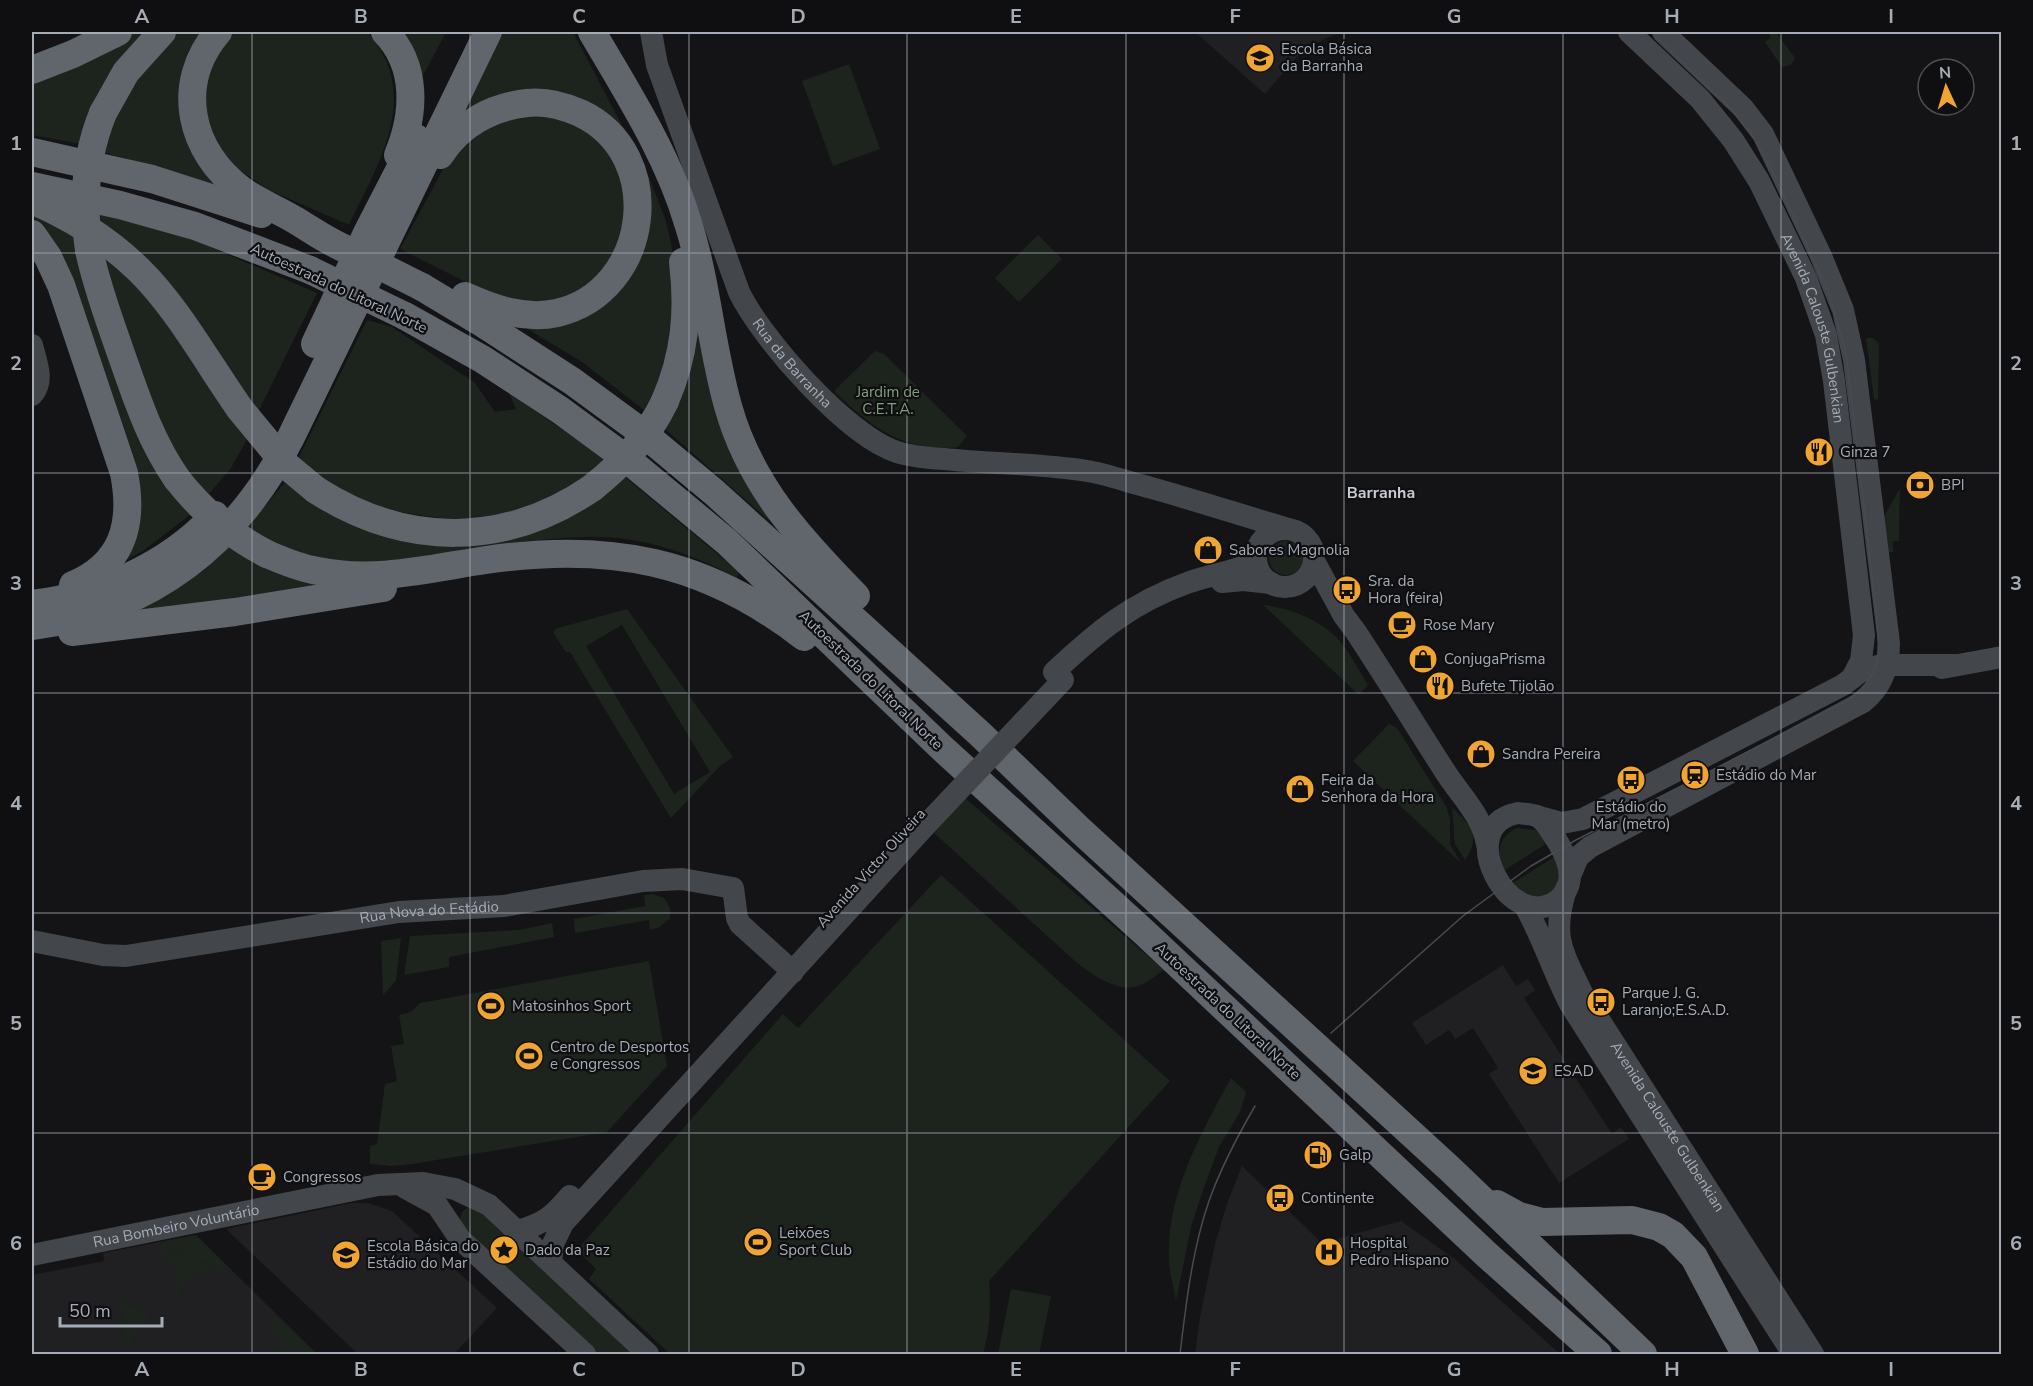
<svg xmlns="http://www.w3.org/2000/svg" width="2033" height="1386" font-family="'Nunito Sans',sans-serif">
  <rect width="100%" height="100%" fill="#141416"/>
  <g fill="#202023">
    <polygon points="1195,32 1344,32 1328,37 1301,52 1265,94"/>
    <polygon points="1503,965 1516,986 1528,979 1535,990 1524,998 1612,1134 1621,1127 1629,1139 1559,1183 1489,1074 1498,1068 1473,1028 1455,1039 1449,1030 1426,1045 1412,1023"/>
    <polygon points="1242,1166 1322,1243 1401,1221 1456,1260 1560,1354 1195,1354 1200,1317 1215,1244 1227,1204"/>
    <polygon points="351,1203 368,1203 392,1211 497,1308 454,1354 358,1354 226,1229"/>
    <polygon points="196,1235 317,1354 32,1354 32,1275 104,1261 103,1253"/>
  </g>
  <g fill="#1c241d" fill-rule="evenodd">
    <polygon points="132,32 150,32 81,144 32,135 32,78"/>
    <polygon points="174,32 207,32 186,76 226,188 103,152 120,99"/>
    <path d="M229,32H367C423,94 379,162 349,225L267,189L233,165L216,141L204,107V78Z"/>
    <polygon points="392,32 446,32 416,89"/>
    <polygon points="501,32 573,32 649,177 666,221 674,257 676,318 659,382 644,410 582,362 511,319 542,321 644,244 607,119 464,113"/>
    <polygon points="1768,32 1776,32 1795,58 1791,65 1782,67 1765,42 1771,37"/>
    <polygon points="849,64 880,149 833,166 802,81"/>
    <polygon points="506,114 557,116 600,140 628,190 628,222 608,264 589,285 563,299 535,302 492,295 400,249 448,160 463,140"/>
    <polygon points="57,200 185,236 317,293 258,412"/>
    <path d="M32,210L76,232L191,514L143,551L122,562C140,523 145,511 137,468L41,225L32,217Z"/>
    <polygon points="1038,235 1062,259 1019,302 995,278"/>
    <polygon points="101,250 170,321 247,439 231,468 208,495 184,467 159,422 115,300"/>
    <polygon points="697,292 773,524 664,428"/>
    <path d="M367,320L392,327L475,383L495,412L516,409L509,393L605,459C591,471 578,484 562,493C505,528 423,524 364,500C355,497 346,494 338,489C324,480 312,469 298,459Z"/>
    <polygon points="1866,338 1873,338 1879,343 1878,400 1874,399"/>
    <path d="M875,351L884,354L967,436L958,447C905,453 871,427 835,392V390Z"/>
    <path d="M625,477L739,572L737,578C691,553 639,535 585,537C543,538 500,544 458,551C415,558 371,566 327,560C299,556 272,542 247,528L284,483L365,525L437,539Z"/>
    <polygon points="1900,488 1899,541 1893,541 1893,552 1887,553 1882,520"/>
    <circle cx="1286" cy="558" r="17"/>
    <polygon points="230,547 389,583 100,621"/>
    <path d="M1263,605C1289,608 1317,618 1336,637C1349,650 1358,669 1368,685L1359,695Z"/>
    <path d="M627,609L733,757L720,766L671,818L570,652H566L554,634V630L558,628ZM622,625L710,772L674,794L586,646Z"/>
    <polygon points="1389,724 1397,728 1447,808 1450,819 1450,844 1461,863 1353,761"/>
    <path d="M965,798L1164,970C1155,976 1146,984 1135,987C1116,991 1090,974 1076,962L932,831Z"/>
    <path d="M1452,807C1470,825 1482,836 1465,860L1455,844Z"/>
    <path d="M1517,828L1536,830L1549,842L1503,871C1497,853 1497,837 1517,828Z"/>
    <polygon points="1556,856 1560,867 1559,887 1539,901 1511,884"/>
    <path d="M941,875L1170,1081L989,1281C991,1306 990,1330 983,1354H670L589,1279L596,1269L577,1250L783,1014L798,1028Z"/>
    <polygon points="653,894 664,898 670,908 670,918 660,927 650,930 649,920 575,933 574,919 645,906 644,895"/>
    <polygon points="552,923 554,937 449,957 449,967 404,975 410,936 519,930"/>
    <polygon points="401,938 396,981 383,995 381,941"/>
    <polygon points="649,961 667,1066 607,1132 412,1164 391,1166 370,1164 370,1146 377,1144 385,1084 397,1081 391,1046 404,1044 399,1015 411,1012 420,1003"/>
    <path d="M1231,1078L1246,1092L1240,1112L1219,1147L1203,1190L1191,1227L1176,1301C1174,1287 1169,1273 1169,1260C1166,1194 1201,1134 1231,1078Z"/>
    <path d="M473,1205L641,1354H594L464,1233C457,1219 458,1211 473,1205Z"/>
    <polygon points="196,1235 233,1272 155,1243"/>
    <path d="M157,1249H165L233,1273C207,1271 190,1263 180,1296L173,1293C179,1273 174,1260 157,1249Z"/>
    <polygon points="1011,1289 1051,1296 1039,1354 998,1354"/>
    <path d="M118,1296L126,1304L146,1311L147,1320C136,1328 131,1338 128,1351Z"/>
    <polygon points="276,1316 317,1354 270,1354 284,1342 270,1329 270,1322"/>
  </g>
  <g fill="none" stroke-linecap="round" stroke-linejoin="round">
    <g stroke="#43464b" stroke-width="22">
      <path id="s1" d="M651,32L657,65L739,292C761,338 847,436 897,452C915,458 935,458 955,460C999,464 1043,464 1087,471C1107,474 1128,482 1148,487C1195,500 1241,515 1288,529"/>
      <path id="s2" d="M1629,32L1700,99L1733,140L1759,181L1806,278L1826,335L1834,381L1864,635L1861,661L1852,678"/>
      <path d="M32,345C36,362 45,381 32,395"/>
      <circle cx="1285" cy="558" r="29"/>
      <path d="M1314,561L1344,616L1356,632C1386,678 1416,726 1446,773C1461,796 1482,816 1487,844"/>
      <polyline points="1222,582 1243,580 1271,583"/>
      <polyline points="1942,668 2002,657"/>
      <path d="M1054,672C1097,632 1131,603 1187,583C1206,576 1226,573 1245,566L1253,560L1257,552"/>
      <path d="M1518,813C1524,814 1531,814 1537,816C1544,820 1548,827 1552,833C1565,852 1581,881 1558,900C1510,937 1451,825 1518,813Z"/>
      <polyline points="1536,816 1562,823 1583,819 1843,685 1860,672 1881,665 1955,665"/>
      <path d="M1570,876L1578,857L1590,847L1863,702C1882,687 1889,667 1889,643L1854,360L1843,310L1821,256L1763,134L1743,108L1663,32"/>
      <path id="s3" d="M1566,889C1551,937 1562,951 1582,993L1813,1354"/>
      <path d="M1525,906C1543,938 1553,971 1570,1004L1793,1354"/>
      <path id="s4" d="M32,941L103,955L126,956L399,912L504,906L643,881L682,879L733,888L737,918L740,924L793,972"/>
      <polyline points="404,1187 437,1205 460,1239 585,1354"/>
      <path d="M518,1231C545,1223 552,1217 570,1196"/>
      <path id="s5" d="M32,1255L378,1185L423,1183L455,1189L489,1205L648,1354"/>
      <polyline points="551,1262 553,1244 563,1223 924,827"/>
    </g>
    <g stroke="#61656c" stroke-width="28">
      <path d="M218,32C174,84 189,152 243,191C259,202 278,210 295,220C315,232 328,242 350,251"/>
      <path d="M385,32C418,66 415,114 398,155"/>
      <path d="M592,32C627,92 668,155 688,223C707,282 711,346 728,406C750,485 800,539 856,596"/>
      <polyline points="32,70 73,54 118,32"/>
      <polyline points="103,113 126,72 162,32"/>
      <polyline points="32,152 152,179 261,214"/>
      <path d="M440,155C459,125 491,107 527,103C544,101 564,106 580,113C668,154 651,291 557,313C525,320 494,309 465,296"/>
      <polyline points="32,186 120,205 195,226 310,270"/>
      <path d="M32,200C72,217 108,240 139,270C177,307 209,365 240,409"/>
      <path d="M32,234L48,257L61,285L124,473C134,524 123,564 73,585"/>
      <path d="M89,250C96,284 108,316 119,348C135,393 149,439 177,479"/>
      <polyline points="422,287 482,323 572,381 643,433 715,493 980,734 1081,831 1450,1169 1643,1354"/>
      <polyline points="405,316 482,359 560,410 628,460 727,542 943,749 1146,934 1487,1255 1598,1354"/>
      <polyline points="315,344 367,233 416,138"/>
      <path d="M665,401C685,355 689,311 683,262"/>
      <path d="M316,490C405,547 504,548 592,488"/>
      <path d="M267,554C283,561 300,568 318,571C374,583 431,568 486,560C609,542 705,560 804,637"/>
      <path d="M32,604C99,596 168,566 215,515"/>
      <path d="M32,626C151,612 238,542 291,437L488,32"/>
      <polyline points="72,632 235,612 383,588"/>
      <polyline points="1497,1204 1519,1216 1542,1222 1632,1220 1659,1227 1673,1235 1694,1257 1745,1354"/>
    </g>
    <g stroke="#484b50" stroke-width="1.5">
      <path d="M1331,1033L1463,916L1531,866L1576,840L1843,703C1884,676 1880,655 1876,610L1846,353L1829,293L1770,166L1754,138L1732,110L1651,32"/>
      <path d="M1180,1354C1186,1304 1192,1250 1209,1201C1221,1167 1237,1137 1255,1106"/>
    </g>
    <polyline stroke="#43464b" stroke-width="22" points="924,827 1063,680"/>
    <g stroke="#61656c" stroke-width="28">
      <path d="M89,250C82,203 85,157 103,113"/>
      <polyline points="350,251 422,287"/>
      <polyline points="310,270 405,316"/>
      <polyline points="240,409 287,466 316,490"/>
      <path d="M177,479C202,511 230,535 267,554"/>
      <path d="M592,488C623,463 648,437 665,401"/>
    </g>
  </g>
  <path fill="none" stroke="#a6acb6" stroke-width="1.5" stroke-opacity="0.55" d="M252,32V1354M470,32V1354M689,32V1354M907,32V1354M1126,32V1354M1344,32V1354M1563,32V1354M1781,32V1354M32,253H2002M32,473H2002M32,693H2002M32,913H2002M32,1133H2002"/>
  <defs>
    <g id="school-disc" transform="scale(1.5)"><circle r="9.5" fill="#f0a432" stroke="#0f0f11"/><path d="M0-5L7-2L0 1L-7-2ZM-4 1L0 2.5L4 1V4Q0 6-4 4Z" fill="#111"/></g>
    <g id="restaurant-disc" transform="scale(1.5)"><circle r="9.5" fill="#f0a432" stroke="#0f0f11"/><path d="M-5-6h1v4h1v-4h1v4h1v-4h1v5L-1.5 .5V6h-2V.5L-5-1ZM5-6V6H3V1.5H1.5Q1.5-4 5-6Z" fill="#111"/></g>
    <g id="bank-disc" transform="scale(1.5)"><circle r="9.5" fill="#f0a432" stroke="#0f0f11"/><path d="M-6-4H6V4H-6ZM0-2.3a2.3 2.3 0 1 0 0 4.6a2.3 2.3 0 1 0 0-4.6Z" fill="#111"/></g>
    <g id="shop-disc" transform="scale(1.5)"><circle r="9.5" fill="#f0a432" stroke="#0f0f11"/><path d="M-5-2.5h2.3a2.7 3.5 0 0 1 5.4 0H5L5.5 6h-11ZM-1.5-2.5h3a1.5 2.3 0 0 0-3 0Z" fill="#111"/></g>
    <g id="bus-disc" transform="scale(1.5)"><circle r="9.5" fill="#f0a432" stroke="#0f0f11"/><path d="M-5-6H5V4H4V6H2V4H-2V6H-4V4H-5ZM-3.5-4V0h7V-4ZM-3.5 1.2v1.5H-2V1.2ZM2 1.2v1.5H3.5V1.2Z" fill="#111"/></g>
    <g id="cafe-disc" transform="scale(1.5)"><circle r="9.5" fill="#f0a432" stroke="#0f0f11"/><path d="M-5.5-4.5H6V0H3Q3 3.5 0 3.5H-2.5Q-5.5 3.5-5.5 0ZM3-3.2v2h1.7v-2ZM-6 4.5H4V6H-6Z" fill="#111"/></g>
    <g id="station-disc" transform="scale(1.5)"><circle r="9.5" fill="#f0a432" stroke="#0f0f11"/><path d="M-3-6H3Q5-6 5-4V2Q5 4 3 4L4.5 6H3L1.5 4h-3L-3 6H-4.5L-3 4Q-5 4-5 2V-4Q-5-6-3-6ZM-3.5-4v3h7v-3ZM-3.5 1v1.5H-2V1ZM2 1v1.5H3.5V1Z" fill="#111"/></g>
    <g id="stadium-disc" transform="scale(1.5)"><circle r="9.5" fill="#f0a432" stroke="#0f0f11"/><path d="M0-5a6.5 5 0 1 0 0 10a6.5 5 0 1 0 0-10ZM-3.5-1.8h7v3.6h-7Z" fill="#111"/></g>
    <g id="university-disc" transform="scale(1.5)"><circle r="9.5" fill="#f0a432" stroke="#0f0f11"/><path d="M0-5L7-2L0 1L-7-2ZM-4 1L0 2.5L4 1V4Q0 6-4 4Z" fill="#111"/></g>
    <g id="fuel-disc" transform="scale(1.5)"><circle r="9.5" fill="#f0a432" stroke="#0f0f11"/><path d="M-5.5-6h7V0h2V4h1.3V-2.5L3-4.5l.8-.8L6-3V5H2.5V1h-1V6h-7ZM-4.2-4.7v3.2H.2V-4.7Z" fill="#111"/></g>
    <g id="sight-disc" transform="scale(1.5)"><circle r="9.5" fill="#f0a432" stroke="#0f0f11"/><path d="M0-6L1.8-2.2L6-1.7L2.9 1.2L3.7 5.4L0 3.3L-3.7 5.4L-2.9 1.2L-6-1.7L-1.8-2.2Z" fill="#111"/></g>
    <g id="hospital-disc" transform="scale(1.5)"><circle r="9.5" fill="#f0a432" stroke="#0f0f11"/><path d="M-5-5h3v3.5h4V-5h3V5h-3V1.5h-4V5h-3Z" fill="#111"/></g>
  </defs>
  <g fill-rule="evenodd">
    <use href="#school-disc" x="1260" y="58"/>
    <use href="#restaurant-disc" x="1819" y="452"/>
    <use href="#bank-disc" x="1920" y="485"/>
    <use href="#shop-disc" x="1208" y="550"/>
    <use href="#bus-disc" x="1347" y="590"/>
    <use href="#cafe-disc" x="1402" y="625"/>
    <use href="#shop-disc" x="1423" y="659"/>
    <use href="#restaurant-disc" x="1440" y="686"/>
    <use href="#shop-disc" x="1481" y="754"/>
    <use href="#station-disc" x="1695" y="775"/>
    <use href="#bus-disc" x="1631" y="780"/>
    <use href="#shop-disc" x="1300" y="789"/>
    <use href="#bus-disc" x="1601" y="1002"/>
    <use href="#stadium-disc" x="491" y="1006"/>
    <use href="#stadium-disc" x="529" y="1056"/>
    <use href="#university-disc" x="1533" y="1071"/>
    <use href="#fuel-disc" x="1318" y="1155"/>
    <use href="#cafe-disc" x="262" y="1177"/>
    <use href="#bus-disc" x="1280" y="1198"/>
    <use href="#stadium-disc" x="758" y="1242"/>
    <use href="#sight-disc" x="504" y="1250"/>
    <use href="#hospital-disc" x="1329" y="1252"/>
    <use href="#school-disc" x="346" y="1255"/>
  </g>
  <g text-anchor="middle" stroke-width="4.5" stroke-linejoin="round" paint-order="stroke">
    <g font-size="15" fill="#a6acb6" stroke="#0f0f11" text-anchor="start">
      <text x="1281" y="54">Escola Básica<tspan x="1281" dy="17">da Barranha</tspan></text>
      <text x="1840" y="457">Ginza 7</text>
      <text x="1941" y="490">BPI</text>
      <text x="1229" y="555">Sabores Magnolia</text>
      <text x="1368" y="586">Sra. da<tspan x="1368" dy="17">Hora (feira)</tspan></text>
      <text x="1423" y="630">Rose Mary</text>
      <text x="1444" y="664">ConjugaPrisma</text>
      <text x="1461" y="691">Bufete Tijolão</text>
      <text x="1502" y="759">Sandra Pereira</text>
      <text x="1716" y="780">Estádio do Mar</text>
      <text x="1321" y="785">Feira da<tspan x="1321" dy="17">Senhora da Hora</tspan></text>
      <text x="1631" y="812" text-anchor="middle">Estádio do<tspan x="1631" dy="17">Mar (metro)</tspan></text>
      <text x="1622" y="998">Parque J. G.<tspan x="1622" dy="17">Laranjo;E.S.A.D.</tspan></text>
      <text x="512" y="1011">Matosinhos Sport</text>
      <text x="550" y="1052">Centro de Desportos<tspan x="550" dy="17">e Congressos</tspan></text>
      <text x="1554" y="1076">ESAD</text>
      <text x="1339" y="1160">Galp</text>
      <text x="283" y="1182">Congressos</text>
      <text x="1301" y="1203">Continente</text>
      <text x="779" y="1238">Leixões<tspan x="779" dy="17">Sport Club</tspan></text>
      <text x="1350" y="1248">Hospital<tspan x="1350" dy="17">Pedro Hispano</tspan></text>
      <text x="367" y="1251">Escola Básica do<tspan x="367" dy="17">Estádio do Mar</tspan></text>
      <text x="525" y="1255">Dado da Paz</text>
    </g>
    <g font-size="15" fill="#a6acb6" stroke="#0f0f11">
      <text transform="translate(339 288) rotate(25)" y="5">Autoestrada do Litoral Norte</text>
      <text dy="5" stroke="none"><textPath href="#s2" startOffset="357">Avenida Calouste Gulbenkian</textPath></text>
      <text dy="5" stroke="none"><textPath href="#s1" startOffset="364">Rua da Barranha</textPath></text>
      <text transform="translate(871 680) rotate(44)" y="5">Autoestrada do Litoral Norte</text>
      <text transform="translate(871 868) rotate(-48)" y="5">Avenida Victor Oliveira</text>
      <text dy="5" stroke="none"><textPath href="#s4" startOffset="402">Rua Nova do Estádio</textPath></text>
      <text transform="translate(1228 1011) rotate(43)" y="5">Autoestrada do Litoral Norte</text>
      <text dy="5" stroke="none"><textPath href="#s3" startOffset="268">Avenida Calouste Gulbenkian</textPath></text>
      <text dy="5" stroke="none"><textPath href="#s5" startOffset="147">Rua Bombeiro Voluntário</textPath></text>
    </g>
    <g font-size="15" fill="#7da17d" stroke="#0f0f11">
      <text x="888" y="397">Jardim de<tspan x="888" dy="17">C.E.T.A.</tspan></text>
    </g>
    <g font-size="16" font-weight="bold" fill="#c7cbd2" stroke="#0f0f11">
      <text x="1381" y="498">Barranha</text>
    </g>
  </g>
  <rect width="2033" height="1386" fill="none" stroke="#0f0f11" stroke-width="66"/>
  <g transform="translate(1946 87) rotate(356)"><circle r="28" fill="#0f0f11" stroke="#4b4e53" stroke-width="1.5"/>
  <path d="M0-4.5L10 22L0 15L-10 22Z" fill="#f0a432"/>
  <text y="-9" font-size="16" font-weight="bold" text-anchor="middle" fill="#a6acb6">N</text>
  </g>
  <path d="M60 1317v9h102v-9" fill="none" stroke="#a6acb6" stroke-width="3"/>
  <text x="69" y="1317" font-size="18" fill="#a6acb6" stroke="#0f0f11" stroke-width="4.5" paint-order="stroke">50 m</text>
  <rect x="33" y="33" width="1967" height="1320" fill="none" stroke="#a6acb6" stroke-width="2"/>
  <g font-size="20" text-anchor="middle" font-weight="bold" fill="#a6acb6">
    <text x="142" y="23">A</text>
    <text x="361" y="23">B</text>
    <text x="579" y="23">C</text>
    <text x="798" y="23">D</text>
    <text x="1016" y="23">E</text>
    <text x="1235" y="23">F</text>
    <text x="1454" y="23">G</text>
    <text x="1672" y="23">H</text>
    <text x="1891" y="23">I</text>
    <text x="16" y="150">1</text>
    <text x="2016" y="150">1</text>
    <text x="16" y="370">2</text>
    <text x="2016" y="370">2</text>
    <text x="16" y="590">3</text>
    <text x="2016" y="590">3</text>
    <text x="16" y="810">4</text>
    <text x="2016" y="810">4</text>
    <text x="16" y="1030">5</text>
    <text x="2016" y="1030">5</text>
    <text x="16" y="1250">6</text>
    <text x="2016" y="1250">6</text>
    <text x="142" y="1376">A</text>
    <text x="361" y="1376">B</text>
    <text x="579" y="1376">C</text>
    <text x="798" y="1376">D</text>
    <text x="1016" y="1376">E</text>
    <text x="1235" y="1376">F</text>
    <text x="1454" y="1376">G</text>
    <text x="1672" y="1376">H</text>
    <text x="1891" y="1376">I</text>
  </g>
</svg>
